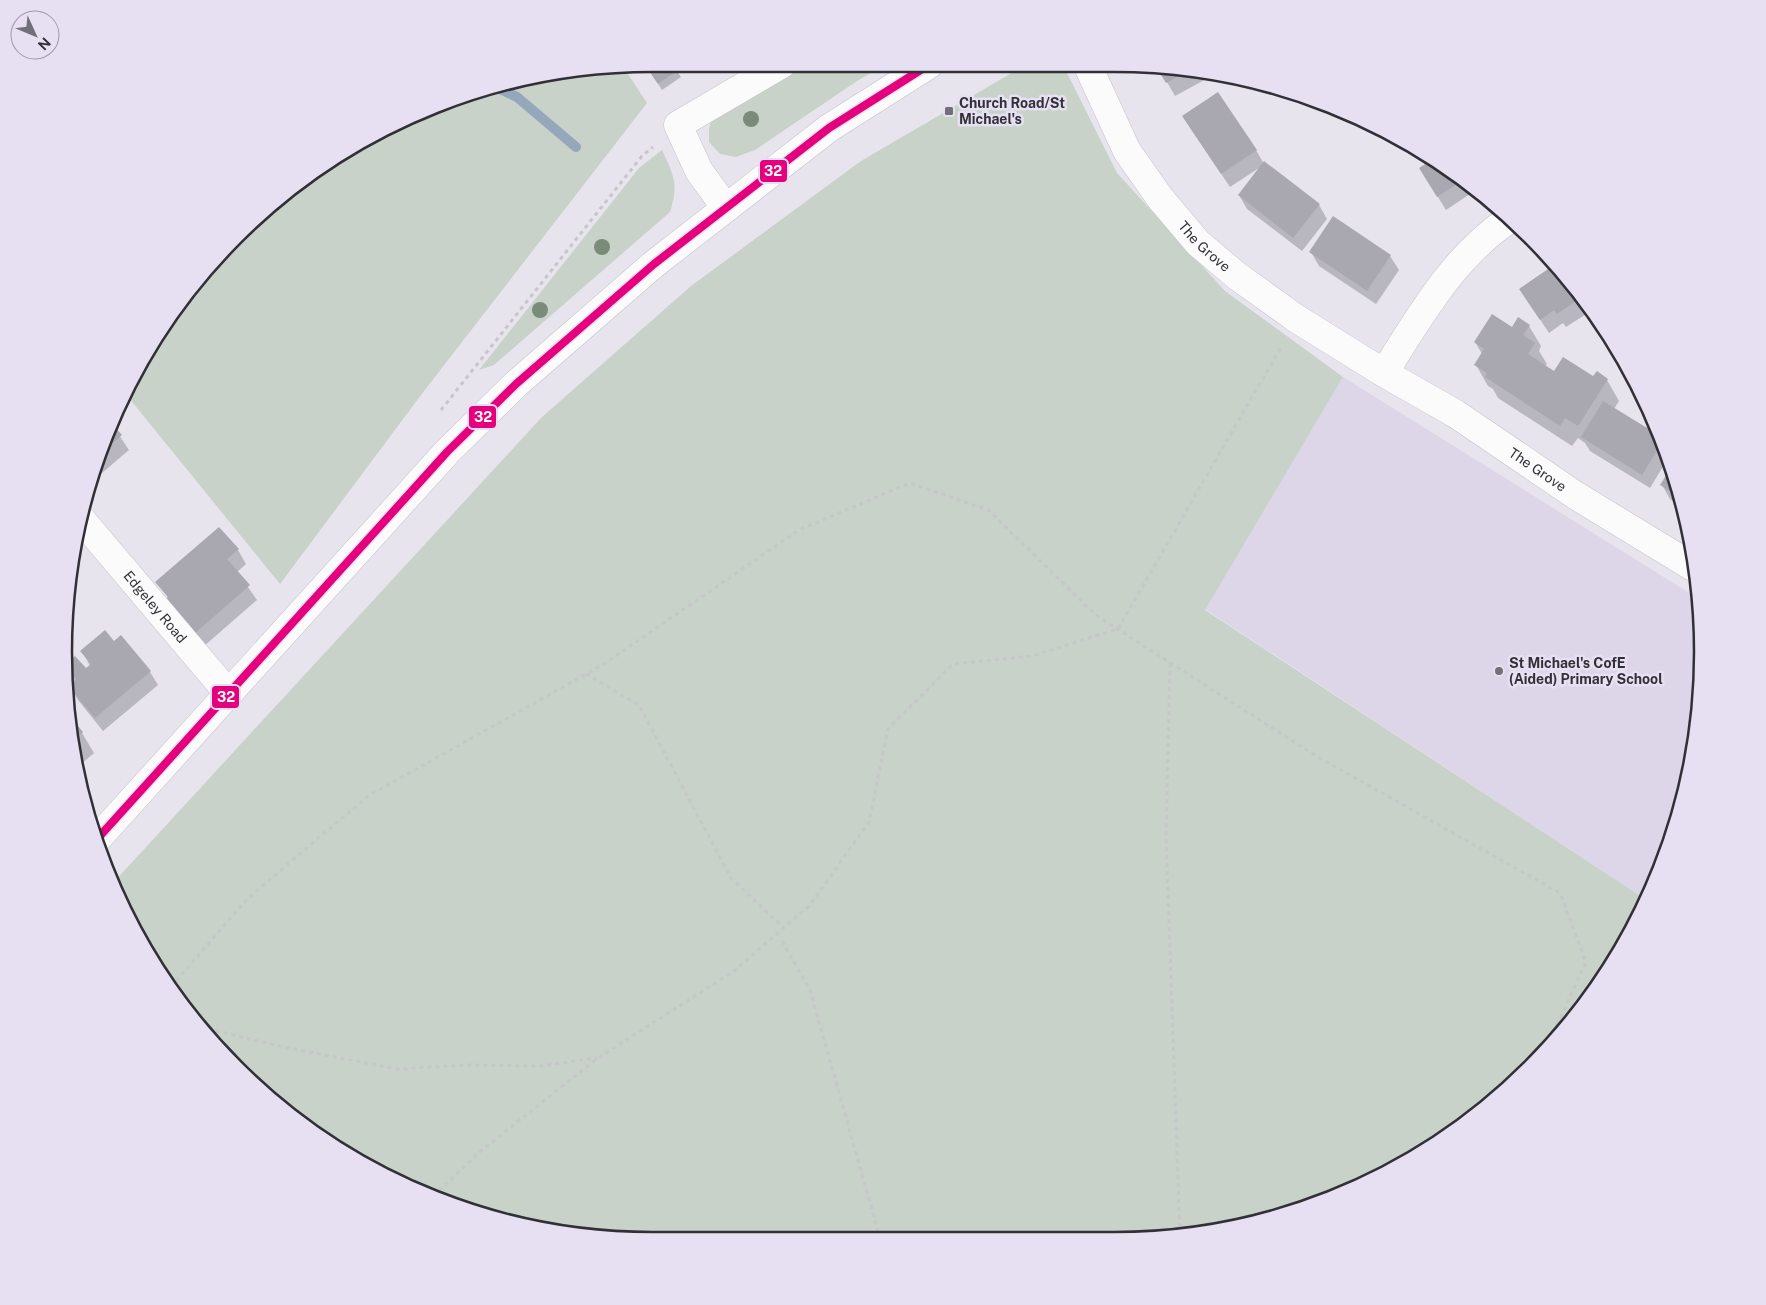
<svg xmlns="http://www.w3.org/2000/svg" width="1766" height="1305" font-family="'Public Sans',sans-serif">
  <rect width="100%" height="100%" fill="#e7e4ee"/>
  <polygon fill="#dcd6e8" points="1343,377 1699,599 1701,614 1697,729 1671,841 1645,899 1205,609"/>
  <g fill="#c8d2c9">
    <polygon points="793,64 887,64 857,81 755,150 736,157 720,154 709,142 709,128 714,112"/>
    <polygon points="1027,64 1050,64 1065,69 1117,173 1225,291 1343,377 1205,610 1645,899 1624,947 1556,1040 1472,1119 1339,1196 1191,1236 614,1240 500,1221 392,1180 265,1095 186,1011 112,884 542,417 691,286 861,161"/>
    <polygon points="624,68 647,103 421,395 280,584 124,392 210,265 326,163 427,109 500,84"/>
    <path d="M662,150C674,176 679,184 670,212L494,365L479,370L639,168Z"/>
  </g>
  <g fill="#0003">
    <polygon points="672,64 681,77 662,90 646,65"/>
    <polygon points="1160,70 1208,76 1208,78 1175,96"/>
    <polygon points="1192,130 1256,150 1264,164 1319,205 1327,219 1302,251 1247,209 1239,195 1262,166 1230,187"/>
    <polygon points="1434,159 1440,163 1476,190 1446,210 1420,168"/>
    <polygon points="1333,218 1390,256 1399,270 1376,304 1319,266 1311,252"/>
    <polygon points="1554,266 1580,294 1591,311 1566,327 1563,323 1549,333 1520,289"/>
    <polygon points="1529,326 1541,346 1539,351 1547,364 1545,366 1555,372 1594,378 1597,373 1607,380 1619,401 1614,409 1658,436 1667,460 1650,488 1590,451 1585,443 1578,438 1572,446 1498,398 1493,389 1488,386 1476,365 1482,354 1475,342 1512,329"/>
    <polygon points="113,426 129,450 95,479"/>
    <polygon points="1671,470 1682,500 1683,508 1670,499 1662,485"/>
    <polygon points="219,529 238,550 246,564 237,572 257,600 203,647 157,582"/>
    <polygon points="82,651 150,672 158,685 103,731 78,700 70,686 75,681 66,666 86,670 90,666"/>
    <polygon points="68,716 82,733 94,753 79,766 69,729"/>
  </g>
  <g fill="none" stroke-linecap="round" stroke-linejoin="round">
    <polyline stroke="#95a7ba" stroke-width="10" points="494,86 517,97 576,147"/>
  </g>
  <g fill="#a9a7af">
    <polygon points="652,64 674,64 678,70 658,84 645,65"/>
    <polygon points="1158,70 1184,73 1166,83"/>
    <polygon points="1218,92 1257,150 1221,174 1182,116"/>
    <polygon points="1433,159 1463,180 1437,197 1419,168"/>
    <polygon points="1264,161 1320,204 1293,238 1238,195"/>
    <polygon points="1333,216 1391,255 1367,291 1309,252"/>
    <polygon points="1554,265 1582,297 1557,314 1554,310 1540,320 1519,289"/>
    <polygon points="1492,314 1512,327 1518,317 1530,325 1523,335 1535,343 1528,354 1554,371 1563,357 1593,376 1597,371 1608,379 1578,426 1565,418 1560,426 1485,377 1487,373 1474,365 1484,349 1474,342"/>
    <polygon points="1603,401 1657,434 1661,444 1642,475 1581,437"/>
    <polygon points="113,425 122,435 105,450"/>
    <polygon points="1670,469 1673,476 1682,498 1660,485"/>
    <polygon points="219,527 239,549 227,559 250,585 194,634 165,599 168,597 155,582"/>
    <polygon points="105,630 114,641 121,635 151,671 95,718 68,686 76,679 65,665 75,656 86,668 91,664 80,651"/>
    <polygon points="68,714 83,732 72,741 69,729"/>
  </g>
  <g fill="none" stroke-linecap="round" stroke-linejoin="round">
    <g stroke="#c4c2c9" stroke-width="29">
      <g id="street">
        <path id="s1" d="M1087,64L1127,151L1160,198L1198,243L1237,276L1297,319L1384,373L1456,414L1575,495L1693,567"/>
        <polyline points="726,208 699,171 678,125 782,64"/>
        <path d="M1384,373C1418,319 1455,254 1510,219"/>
        <path id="s2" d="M81,519L229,694"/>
      </g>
    </g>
    <g stroke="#c4c2c9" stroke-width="29">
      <polyline id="secondary" points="98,838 447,452 516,384 654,264 829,128 930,64"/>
    </g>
    <g stroke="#c7c6c9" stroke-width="3" stroke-dasharray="4 4" stroke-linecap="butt">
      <polyline points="441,410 642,156 653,147"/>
      <polyline points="1170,663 1166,837 1180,1236"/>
      <polyline points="586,674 639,705 731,878 784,928"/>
      <polyline points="782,941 810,990 880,1238"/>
      <polyline points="171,987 248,898 368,796 604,664 799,530 910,483 988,510 1097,616 1316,756 1560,893 1586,962 1545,1051"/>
      <polyline points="200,1027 283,1047 397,1069 467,1065 540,1066 597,1058"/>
      <polyline points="433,1196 482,1150 598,1058 734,971 810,905 869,822 888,729 953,664 1032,656 1118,629 1281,347"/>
    </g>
    <use href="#street" stroke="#fbfbfc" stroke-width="28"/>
    <use href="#secondary" stroke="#fbfbfc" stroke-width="28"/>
    <g stroke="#e6e0f2" stroke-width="11">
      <polyline id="bus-1" points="98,838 447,452 516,384 654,264 829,128 930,64"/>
    </g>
    <use href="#bus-1" stroke="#e5007d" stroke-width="8"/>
  </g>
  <g fill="#7b8b79">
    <circle cx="751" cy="119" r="8"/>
    <circle cx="602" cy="247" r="8"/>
    <circle cx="540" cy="310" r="8"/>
  </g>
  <g fill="#716f77" stroke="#e6e0f2" stroke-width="2">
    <rect x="944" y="106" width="10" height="10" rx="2.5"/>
    <circle cx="1499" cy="671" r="5"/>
  </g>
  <g text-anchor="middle" stroke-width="5" stroke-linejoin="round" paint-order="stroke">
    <g font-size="14" font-weight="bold" fill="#323037" stroke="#e6e0f2" text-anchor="start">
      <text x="959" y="108">Church Road/St<tspan x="959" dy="16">Michael's</tspan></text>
      <text x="1509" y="668">St Michael's CofE<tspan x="1509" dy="16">(Aided) Primary School</tspan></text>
    </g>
    <g font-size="14" fill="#323037" stroke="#e6e0f2">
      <text dy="5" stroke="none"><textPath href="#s1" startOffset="219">The Grove</textPath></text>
      <text dy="5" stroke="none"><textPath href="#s1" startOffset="621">The Grove</textPath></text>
      <text dy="5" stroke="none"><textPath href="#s2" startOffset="115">Edgeley Road</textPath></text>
    </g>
  </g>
  <path d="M0 0H1766V1305H0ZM652 72H1114A580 580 0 0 1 1694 652V652A580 580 0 0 1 1114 1232H652A580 580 0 0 1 72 652V652A580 580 0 0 1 652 72Z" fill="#e6e0f2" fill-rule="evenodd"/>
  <path fill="none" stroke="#323037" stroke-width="2.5" d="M652 72H1114A580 580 0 0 1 1694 652V652A580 580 0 0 1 1114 1232H652A580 580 0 0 1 72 652V652A580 580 0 0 1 652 72Z"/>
  <g stroke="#e6e0f2" stroke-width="2">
    <rect x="759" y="159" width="29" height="24" rx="5" fill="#e5007d"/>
    <rect x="468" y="405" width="29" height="24" rx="5" fill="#e5007d"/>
    <rect x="211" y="685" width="29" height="24" rx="5" fill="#e5007d"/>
  </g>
  <g font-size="14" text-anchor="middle" font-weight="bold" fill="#fff">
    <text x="773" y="176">32</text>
    <text x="483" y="422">32</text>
    <text x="226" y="702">32</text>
  </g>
  <g transform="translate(35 35) rotate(134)"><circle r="24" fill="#e6e0f2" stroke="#9e9aa7"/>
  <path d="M0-4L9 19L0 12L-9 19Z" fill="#716f77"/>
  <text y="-8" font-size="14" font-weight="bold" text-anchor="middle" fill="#323037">N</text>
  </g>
</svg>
